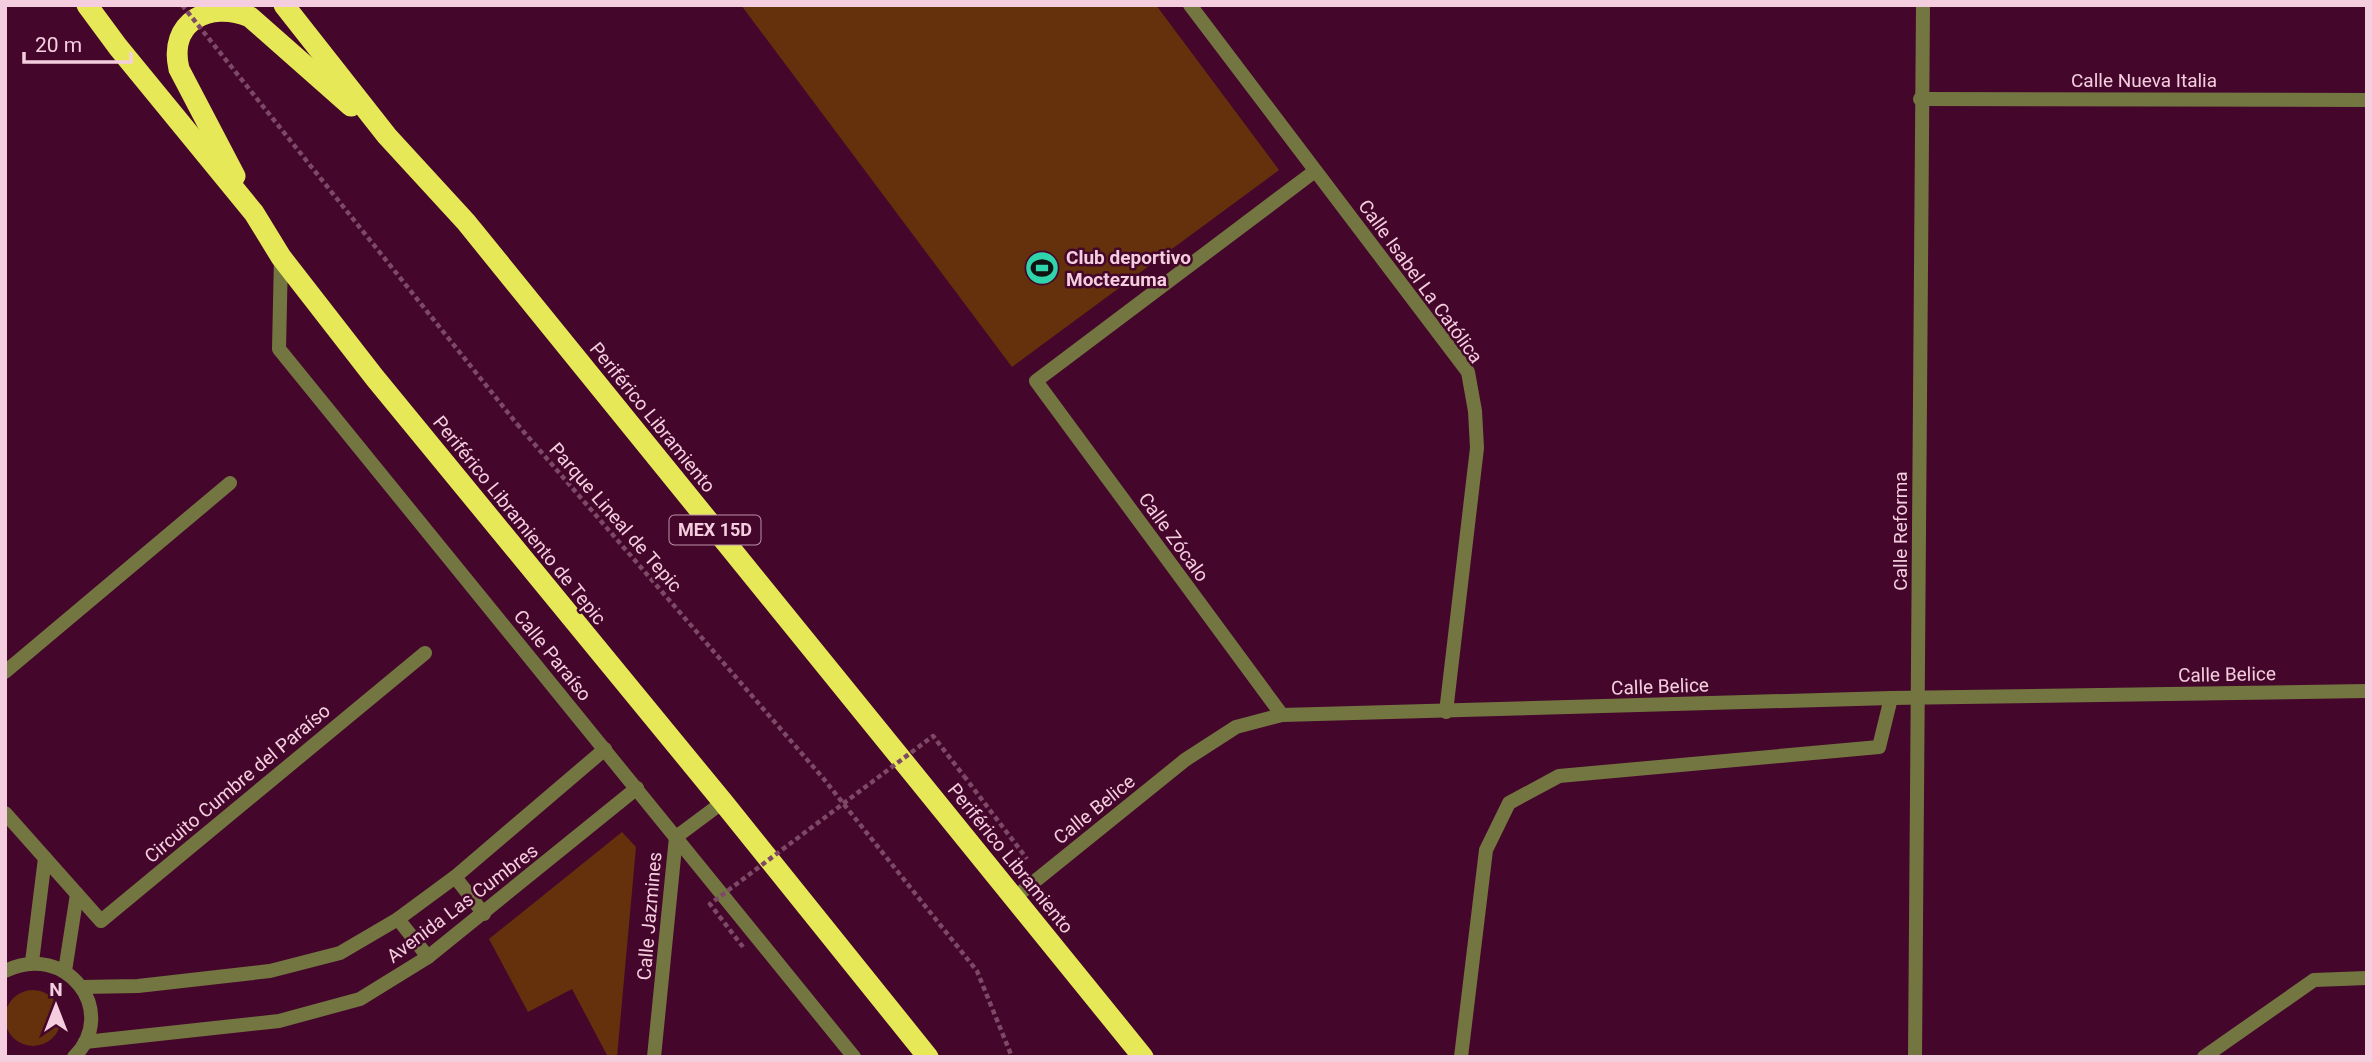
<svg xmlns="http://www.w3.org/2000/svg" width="2372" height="1062" font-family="Roboto,sans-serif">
  <rect width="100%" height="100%" fill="#44072b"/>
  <g fill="#65300c">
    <polygon points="741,5 1156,5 1279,170 1012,367"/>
    <polygon points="622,832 636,847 617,1057 608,1057 572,989 528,1012 489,939"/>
    <circle cx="33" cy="1018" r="28"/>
  </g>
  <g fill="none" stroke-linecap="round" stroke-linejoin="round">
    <g stroke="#7e4966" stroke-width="4.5" stroke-dasharray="5 3.5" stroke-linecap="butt">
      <polyline points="517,424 823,778 977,971 1012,1057"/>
      <polyline points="964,776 1027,859"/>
    </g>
    <polyline stroke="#747641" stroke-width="14" points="1461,1057 1486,850 1509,803 1559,776 1879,747 1891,698"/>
    <g stroke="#747641" stroke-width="14">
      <polyline points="1190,5 1468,372 1475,411 1477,448 1446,712"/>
      <polyline points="1920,99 2367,100"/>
      <polyline points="281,257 279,349 854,1057"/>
      <polyline points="5,672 230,483"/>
      <polyline points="1282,715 1036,381 1315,171"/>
      <polyline points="5,813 101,921 425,653"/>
      <polyline points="455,877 484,914"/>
      <polyline points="1014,898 1185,760 1236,727 1282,715 1891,698 2367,691"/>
      <polyline points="398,919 428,957"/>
      <polyline points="32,962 45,858"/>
      <path d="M5,971C66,941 120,1011 74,1057"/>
      <polyline points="65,971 77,894"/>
      <polyline points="81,987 138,986 270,971 340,953 398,919 455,877 605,749"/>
      <polyline points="85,1042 279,1021 360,999 428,957 637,788"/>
      <polyline points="654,1057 676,837 723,802"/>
      <polyline points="1915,1057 1923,5"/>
      <polyline points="2204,1057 2314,980 2367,978"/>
    </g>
    <g stroke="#e6e857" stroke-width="21">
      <polyline points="87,5 118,47 254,213 281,257 375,378 723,802 928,1057"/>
      <polyline points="284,5 387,136 466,222 1143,1057"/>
      <path d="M235,176L179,69C168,22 209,0 250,17L351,106"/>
    </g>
    <g stroke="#7e4966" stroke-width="4.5" stroke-dasharray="5 3.5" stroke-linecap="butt">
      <polyline points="182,5 517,424"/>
      <polyline points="743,947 710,904 933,736 964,776"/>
    </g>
  </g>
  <defs>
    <g id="stadium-disc" transform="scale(1.75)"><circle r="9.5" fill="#30d4aa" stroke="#44072b"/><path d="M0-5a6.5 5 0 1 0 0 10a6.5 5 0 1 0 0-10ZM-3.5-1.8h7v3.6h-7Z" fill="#111"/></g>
  </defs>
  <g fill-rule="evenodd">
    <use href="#stadium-disc" x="1042" y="268"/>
  </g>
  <g text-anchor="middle" stroke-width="5" stroke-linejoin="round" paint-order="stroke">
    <rect fill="#44072b" stroke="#bf92a8" stroke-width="2" x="669.5" y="515.5" width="91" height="29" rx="5"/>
    <g font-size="18" font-weight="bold" fill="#f4cede">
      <text x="715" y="536">MEX 15D</text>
    </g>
    <g font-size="19" fill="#f4cede" stroke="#44072b">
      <text x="2144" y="87">Calle Nueva Italia</text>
      <text transform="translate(1421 281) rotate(54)" y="7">Calle Isabel La Católica</text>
      <text transform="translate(653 417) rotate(51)" y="7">Periférico Libramiento</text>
      <text transform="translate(616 517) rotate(49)" y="7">Parque Lineal de Tepic</text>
      <text transform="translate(520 520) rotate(51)" y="7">Periférico Libramiento de Tepic</text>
      <text transform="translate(1900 531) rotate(-90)" y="7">Calle Reforma</text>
      <text transform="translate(1174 537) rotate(54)" y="7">Calle Zócalo</text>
      <text transform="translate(553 655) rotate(51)" y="7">Calle Paraíso</text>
      <text transform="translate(2227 674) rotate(-1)" y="7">Calle Belice</text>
      <text transform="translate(1660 686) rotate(-2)" y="7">Calle Belice</text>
      <text transform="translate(237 783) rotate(-40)" y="7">Circuito Cumbre del Paraíso</text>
      <text transform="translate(1094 809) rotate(-39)" y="7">Calle Belice</text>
      <text transform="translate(1011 858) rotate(51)" y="7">Periférico Libramiento</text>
      <text transform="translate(462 903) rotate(-37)" y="7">Avenida Las Cumbres</text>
      <text transform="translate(649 916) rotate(-85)" y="7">Calle Jazmines</text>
    </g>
    <g font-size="19" font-weight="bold" fill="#f4cede" stroke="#44072b" text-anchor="start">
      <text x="1066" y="264">Club deportivo<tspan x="1066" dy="22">Moctezuma</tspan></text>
    </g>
  </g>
  <rect width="2372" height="1062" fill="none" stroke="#f4cede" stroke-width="14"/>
  <g transform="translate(56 1006)" stroke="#44072b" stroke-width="5" paint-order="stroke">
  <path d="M0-5L12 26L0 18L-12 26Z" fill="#f4cede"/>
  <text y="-10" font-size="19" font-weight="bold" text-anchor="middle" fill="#f4cede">N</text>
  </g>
  <path d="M24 52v10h107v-10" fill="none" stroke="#f4cede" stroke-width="3.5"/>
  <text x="35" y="52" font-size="21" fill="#f4cede" stroke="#44072b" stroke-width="5" paint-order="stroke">20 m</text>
</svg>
